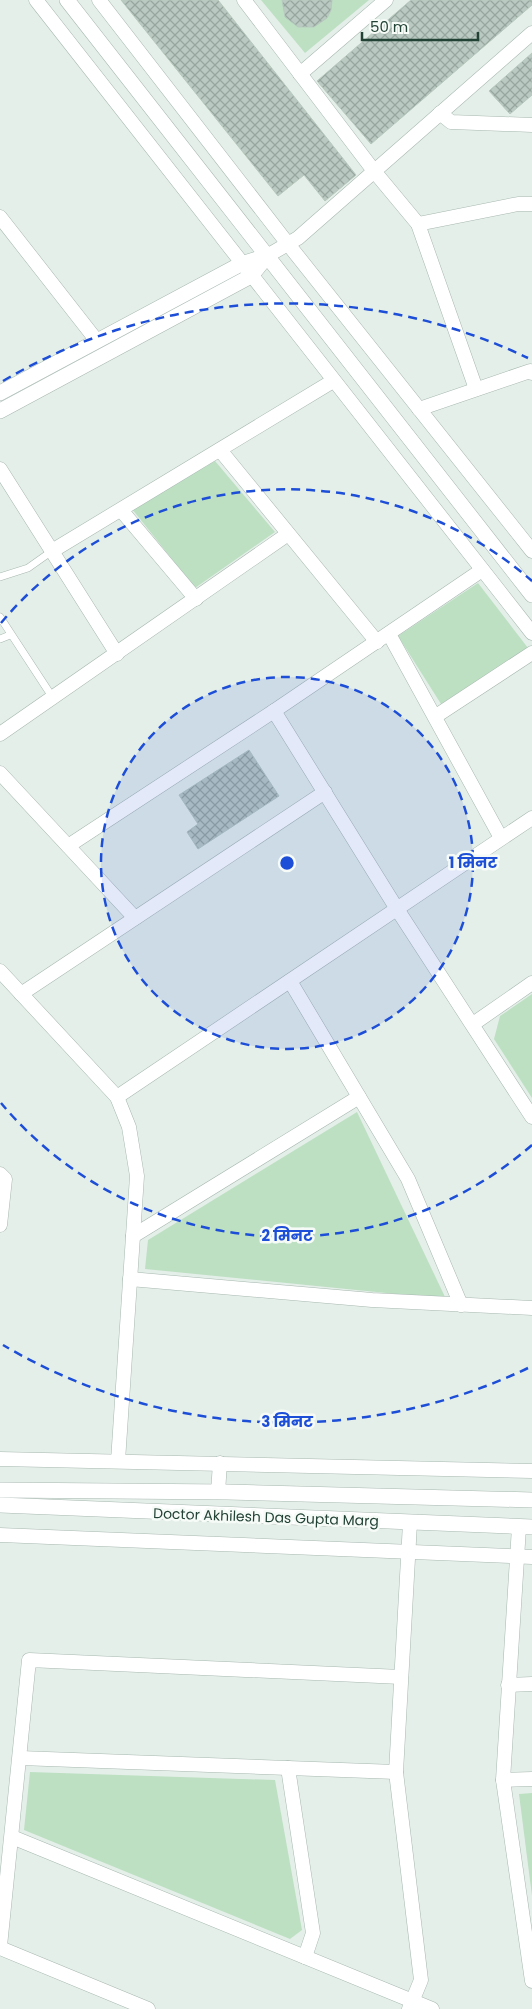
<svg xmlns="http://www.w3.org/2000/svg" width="532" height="2009" font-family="Poppins,'Noto Sans Devanagari',sans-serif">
  <defs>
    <pattern id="building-cross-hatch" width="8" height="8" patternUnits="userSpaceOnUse" patternTransform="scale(1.25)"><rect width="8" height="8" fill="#bacac2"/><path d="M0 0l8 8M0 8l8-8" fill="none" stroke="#97a69e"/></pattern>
  </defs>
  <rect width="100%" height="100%" fill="#e5efe9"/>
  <g fill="#bde0c3">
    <polygon points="261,0 369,0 305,53"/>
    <polygon points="215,461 275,532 195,588 132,509"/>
    <polygon points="478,583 528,648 441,704 398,636"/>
    <polygon points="532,994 532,1098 494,1039 500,1016"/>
    <polygon points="357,1112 446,1299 145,1269 148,1240"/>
    <polygon points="30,1772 275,1780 302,1930 290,1939 24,1830"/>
    <polygon points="532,1793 532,1896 519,1794"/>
  </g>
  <g fill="url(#building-cross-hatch)" stroke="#b7c9bf">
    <polygon points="121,0 218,0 356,175 325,201 304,175 278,196"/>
    <polygon points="282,0 332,0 331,10 327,18 314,27 298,27 285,17"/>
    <polygon points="411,0 532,0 532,5 371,144 317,81"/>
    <polygon points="532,53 532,95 510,114 489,91"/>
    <polygon points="249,750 279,796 198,849 187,832 198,824 179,795"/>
  </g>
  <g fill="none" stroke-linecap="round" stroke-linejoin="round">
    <g stroke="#a7b8b0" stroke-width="8">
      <g id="service">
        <polyline points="0,577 28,568 52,551"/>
        <polyline points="0,617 53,698"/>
        <polyline points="0,639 10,635"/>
      </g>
    </g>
    <g stroke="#a7b8b0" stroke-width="15">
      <g id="minor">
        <polyline points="36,0 532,633"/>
        <polyline points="99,0 288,244 532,551"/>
        <polyline points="244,0 374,171 418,224 476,389"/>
        <polyline points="300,74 386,0"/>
        <polyline points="440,113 451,122 532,125"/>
        <polyline points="0,217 97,341"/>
        <polyline points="418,224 518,204 532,204"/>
        <polyline points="267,256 298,238 532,33"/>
        <polyline points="419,409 530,371 532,373"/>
        <polyline points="220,450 377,642"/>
        <polyline points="0,469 117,654"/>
        <polyline points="121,510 196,599"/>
        <polyline points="52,551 333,381"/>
        <polyline points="389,634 501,838"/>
        <polyline points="274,711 397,909 532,1117"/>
        <polyline points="436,716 532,653"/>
        <polyline points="0,734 288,534"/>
        <polyline points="0,773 135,918"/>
        <polyline points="68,846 274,711 482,570"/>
        <polyline points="0,971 117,1097 129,1127 137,1176 118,1461"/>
        <polyline points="290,981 408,1179 461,1305"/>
        <polyline points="21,994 325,792"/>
        <polyline points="473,1024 532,983"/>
        <polyline points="117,1097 532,818"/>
        <polyline points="0,1174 5,1179 0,1225"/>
        <polyline points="133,1236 359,1097"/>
        <polyline points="130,1279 372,1300 532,1308"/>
        <polyline points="0,1459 532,1471"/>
        <polyline points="218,1492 220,1463"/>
        <polyline points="519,1527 503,1780 532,1981"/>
        <polyline points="0,1535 532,1557"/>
        <polyline points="508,1685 532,1684"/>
        <polyline points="20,1758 396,1772"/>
        <polyline points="288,1768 313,1933 305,1957"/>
        <polyline points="503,1780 532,1779"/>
        <polyline points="12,1837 432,2009"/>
        <polyline points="0,1946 29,1660 401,1677"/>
        <polyline points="0,1948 148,2009"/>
        <polyline points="409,2009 421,1980 396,1772 410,1523"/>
      </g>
    </g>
    <g stroke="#a7b8b0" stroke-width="16">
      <g id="tertiary">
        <polyline points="67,0 532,595"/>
        <polyline points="0,393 241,264 267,256"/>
        <polyline points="0,411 251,276 267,256"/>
        <polyline points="0,1490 227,1492 532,1500"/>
        <polyline points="0,1505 532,1527"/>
      </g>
    </g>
    <use href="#service" stroke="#fff" stroke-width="7"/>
    <use href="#minor" stroke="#fff" stroke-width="14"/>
    <use href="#tertiary" stroke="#fff" stroke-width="15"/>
  </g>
  <circle cx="287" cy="863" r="186" fill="#1d4ed8" fill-opacity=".12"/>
  <g fill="none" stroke="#1d4ed8" stroke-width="2.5" stroke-dasharray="9 6">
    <circle cx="287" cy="863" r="186"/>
    <path d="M532 1145A373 373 0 0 1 1 1103M1 623A373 373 0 0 1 532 581"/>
    <path d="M528 1368A559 559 0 0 1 3 1345M3 381A559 559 0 0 1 528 358"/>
  </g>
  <g text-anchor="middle" stroke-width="5" stroke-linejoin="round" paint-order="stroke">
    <g font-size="14" fill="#234236" stroke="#f6fbf8">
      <text transform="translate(266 1517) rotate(2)" y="5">Doctor Akhilesh Das Gupta Marg</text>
    </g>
  </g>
  <circle cx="287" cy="863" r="8" fill="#1d4ed8" stroke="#f6fbf8" stroke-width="2.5"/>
  <g font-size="15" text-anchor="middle" font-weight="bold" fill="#1d4ed8" stroke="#f6fbf8" stroke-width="5" stroke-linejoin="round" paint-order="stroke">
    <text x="473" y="868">1 मिनट</text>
    <text x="287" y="1241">2 मिनट</text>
    <text x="287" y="1427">3 मिनट</text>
  </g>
  <path d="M362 32v8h116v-8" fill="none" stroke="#234236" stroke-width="2.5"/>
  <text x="370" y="32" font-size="15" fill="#234236" stroke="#f6fbf8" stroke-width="4" paint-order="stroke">50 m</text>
</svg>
